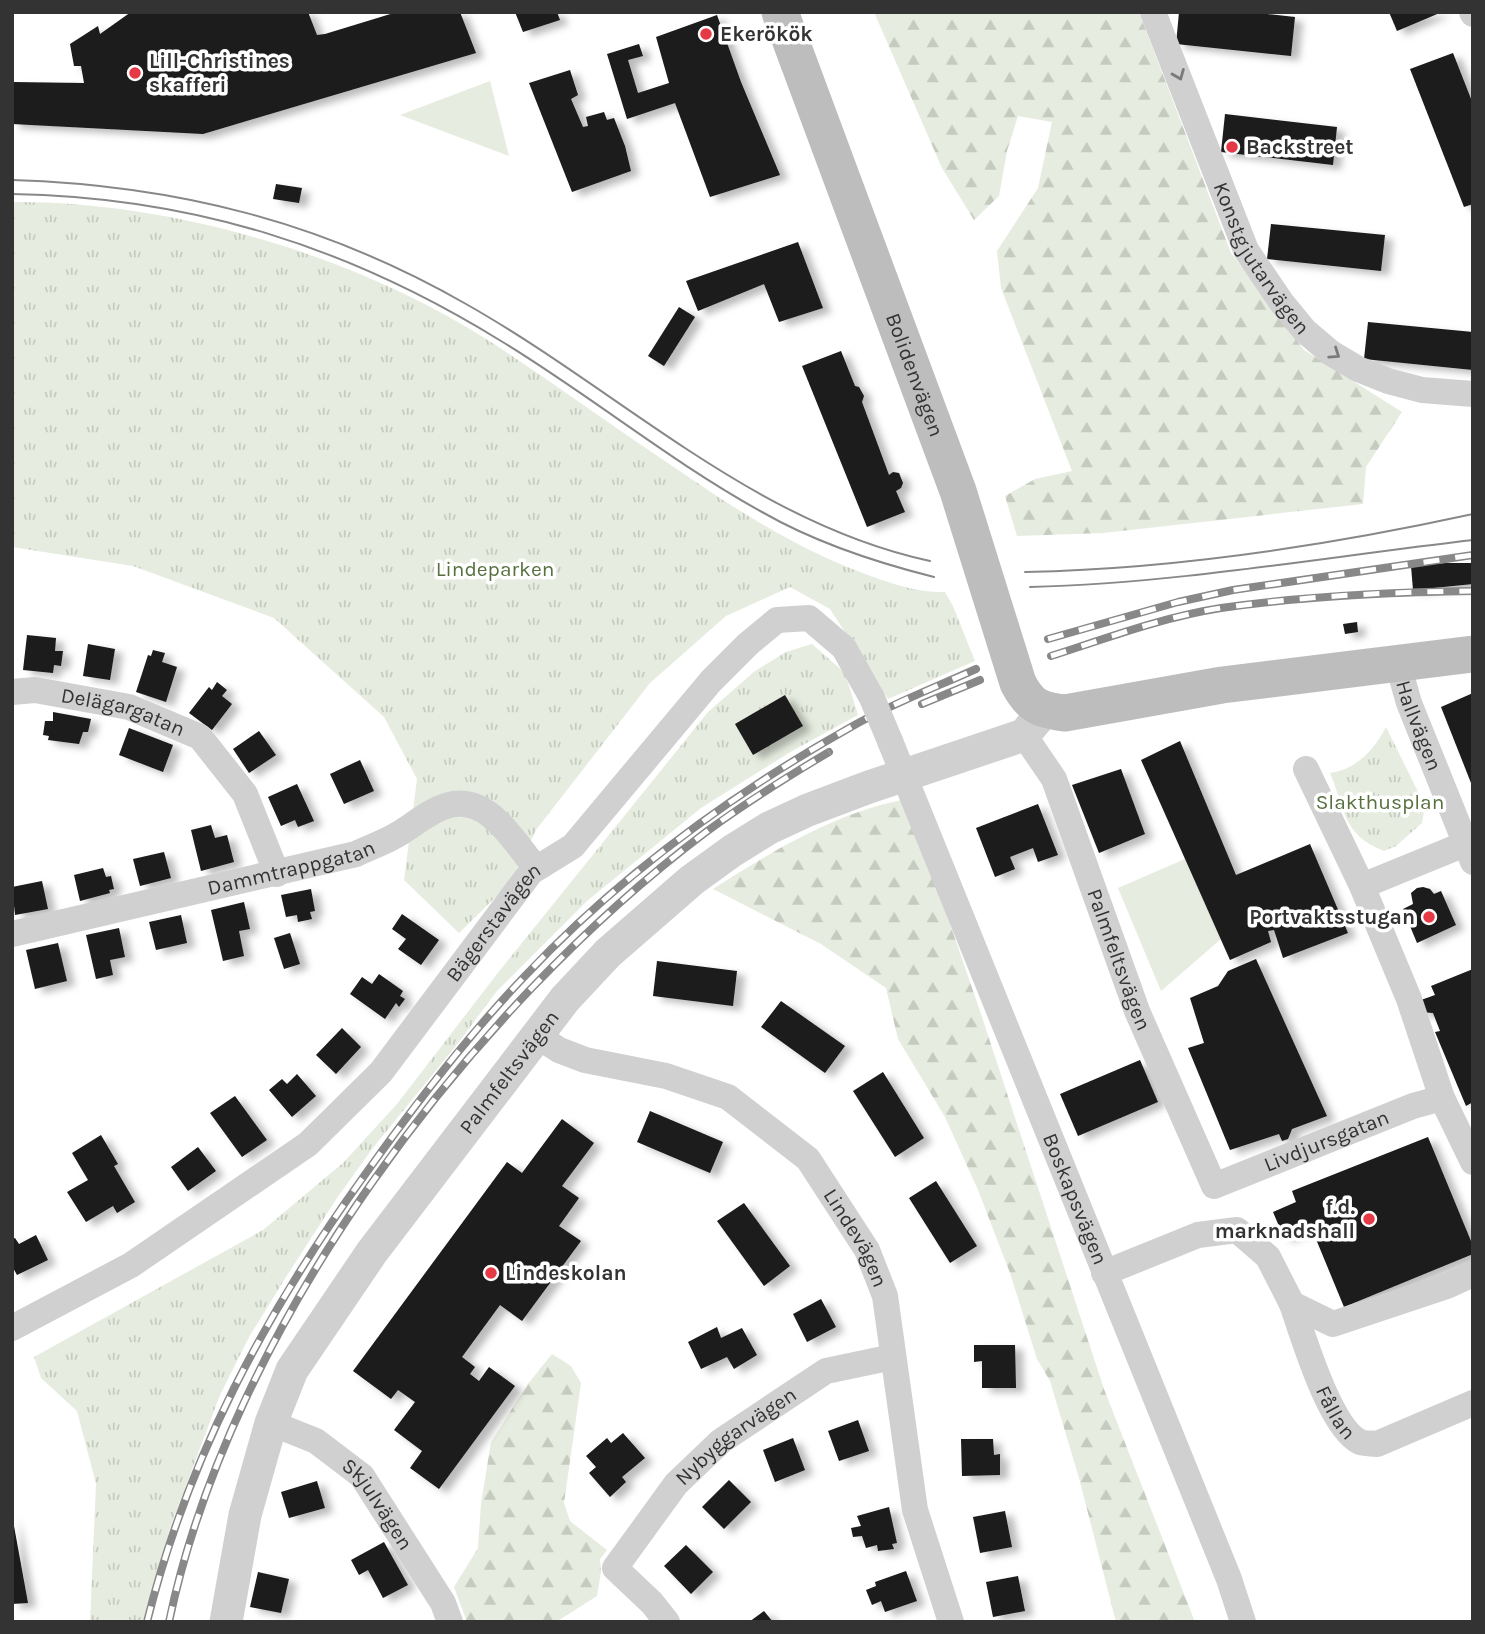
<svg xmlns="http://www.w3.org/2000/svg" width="1485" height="1634" font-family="Karla,sans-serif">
  <defs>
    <pattern id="forest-firs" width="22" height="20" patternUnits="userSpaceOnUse" patternTransform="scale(1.75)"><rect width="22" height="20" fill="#e6ecdf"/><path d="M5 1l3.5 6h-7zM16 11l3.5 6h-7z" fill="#c6cbc0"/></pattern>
    <pattern id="park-tufts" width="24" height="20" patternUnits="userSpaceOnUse" patternTransform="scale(1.75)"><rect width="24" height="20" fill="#e6ecdf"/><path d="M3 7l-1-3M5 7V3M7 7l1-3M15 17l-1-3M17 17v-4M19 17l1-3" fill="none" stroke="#c6cbc0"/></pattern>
    <filter id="shadow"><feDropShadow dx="8" dy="4.5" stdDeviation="3.5" flood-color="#0004"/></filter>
  </defs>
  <rect width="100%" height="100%" fill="#fff"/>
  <g fill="#e6ecdf">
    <polygon points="490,81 509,156 400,115"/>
    <polygon points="1185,859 1221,939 1161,991 1118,888"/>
  </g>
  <g fill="url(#forest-firs)">
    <polygon points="874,12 1139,12 1231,253 1304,350 1402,412 1366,467 1363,504 1103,533 1017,536 1005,496 1035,479 1072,471 1001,288 997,251 1038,188 1052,122 1018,116 1007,151 999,196 974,220 942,168"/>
    <path d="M907,799L981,1014L1104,1389L1195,1622H1116L1079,1478L1050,1381L1037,1359L1010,1273L978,1190L945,1117L898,1039L886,988L821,944L713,889C773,851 836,812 907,799Z"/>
    <polygon points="552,1354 571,1366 581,1383 564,1503 570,1521 607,1550 600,1559 601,1572 597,1596 556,1622 467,1622 454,1587 478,1548 481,1504 491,1442 527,1385"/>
  </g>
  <g fill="url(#park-tufts)">
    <path d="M12,202C174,201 358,256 494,344C559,387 622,433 687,476C743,514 803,552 868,575C893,584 918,593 945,592L953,606L975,661L888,699L830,609L790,587L726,616L650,683L536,830L510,883L459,933L404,880L417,779L384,717L274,618L133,566L12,547Z"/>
    <polygon points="812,644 845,673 858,715 792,751 701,808 587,901 497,991 455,1047 372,1149 337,1198 286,1277 249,1337 220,1395 170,1528 143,1622 90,1622 96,1484 77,1411 41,1378 34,1357 263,1230 343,1163 397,1104 497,974 708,712 755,671 786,652"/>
    <path d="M1386,727L1425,806L1422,823L1396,846L1384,851C1342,835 1345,808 1330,773C1357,769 1374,750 1386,727Z"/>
  </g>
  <g fill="#1a1a1a" filter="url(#shadow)">
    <polygon points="131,12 308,12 317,35 325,34 397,12 460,12 476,53 203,134 12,124 12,82 84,83 81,66 74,66 70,44 98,26 100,34"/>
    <polygon points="515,12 557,12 560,20 523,32"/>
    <polygon points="1179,12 1249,12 1295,17 1291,56 1176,44"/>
    <polygon points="1389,12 1442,12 1397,31"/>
    <polygon points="717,15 741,82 780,175 710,197 675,103 627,119 607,54 639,44 643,56 628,60 638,93 669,83 656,37"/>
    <polygon points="1453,53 1473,104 1473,204 1464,207 1410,69"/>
    <polygon points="570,70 578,95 571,99 583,127 588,126 586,117 604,112 607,120 614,118 625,146 631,171 572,192 529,83"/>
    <polygon points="1225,114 1337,127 1333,165 1221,152"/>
    <polygon points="276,184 302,188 299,203 273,199"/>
    <polygon points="1271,224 1385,235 1381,271 1267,259"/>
    <polygon points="798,242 823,308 779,322 764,284 698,311 686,281"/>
    <polygon points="679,307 695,317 664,366 648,356"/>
    <polygon points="1368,322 1473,332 1473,370 1364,359"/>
    <polygon points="841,351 855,386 859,387 864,396 862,402 889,475 893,472 899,473 903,483 901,488 896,491 905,512 867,527 802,366"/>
    <polygon points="1445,563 1473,563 1473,584 1413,590 1411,566"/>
    <polygon points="1357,622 1358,632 1345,634 1343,624"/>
    <polygon points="27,635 56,638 55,651 63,651 61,666 54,665 53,673 23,670"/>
    <polygon points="88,644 115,649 110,680 83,676"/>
    <polygon points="153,650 165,653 162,662 177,667 166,702 136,692 148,655 151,656"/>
    <polygon points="217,682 227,690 222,696 232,704 212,730 189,713 209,687 212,690"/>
    <polygon points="1473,693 1473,788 1441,707"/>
    <polygon points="785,695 803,726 753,755 735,724"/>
    <polygon points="53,712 91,719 88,732 83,732 79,744 48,740 49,736 43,735 45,721 53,721"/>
    <polygon points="129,728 173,745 163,772 119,755"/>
    <polygon points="259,731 276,755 249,773 233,749"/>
    <polygon points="1180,741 1236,875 1310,844 1348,933 1283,958 1274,930 1268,931 1271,942 1230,960 1141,760"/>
    <polygon points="360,760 374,791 344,804 330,774"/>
    <polygon points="1121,769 1145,834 1099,853 1072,785"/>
    <polygon points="297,784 314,821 298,827 295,820 281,826 268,797"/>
    <polygon points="1038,804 1058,855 1038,862 1033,848 1010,857 1015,869 995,877 976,828"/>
    <polygon points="211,825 215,838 227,835 234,862 201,871 191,830"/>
    <polygon points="164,852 171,878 140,886 133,859"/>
    <polygon points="103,868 106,877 111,876 114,889 109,890 110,893 80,901 74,875"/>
    <polygon points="42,881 48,909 15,915 12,887"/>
    <polygon points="1423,887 1430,889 1434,894 1441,891 1456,925 1417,943 1403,909 1413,904 1411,893 1417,888"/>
    <polygon points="311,889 315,911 310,912 312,919 298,922 297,915 286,917 281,895"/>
    <polygon points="244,902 250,929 239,931 244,956 223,961 211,910"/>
    <polygon points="402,914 439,940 421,965 398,949 406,939 392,929"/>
    <polygon points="181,915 187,943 156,950 149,922"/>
    <polygon points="119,928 125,957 110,960 113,975 96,979 86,935"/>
    <polygon points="290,933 300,964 284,969 274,938"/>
    <polygon points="58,943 67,981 35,989 26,950"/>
    <polygon points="1256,959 1327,1116 1292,1129 1288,1139 1282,1141 1279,1134 1230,1150 1188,1048 1204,1043 1190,998 1218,986 1228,971"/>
    <polygon points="657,961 737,971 733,1006 653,996"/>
    <polygon points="1473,969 1473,1102 1466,1106 1435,1032 1440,1031 1433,1013 1419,1012 1421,1000 1435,995 1431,986"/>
    <polygon points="379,974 403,991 400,996 405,999 399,1007 396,1003 385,1019 350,994 362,977 372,984"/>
    <polygon points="781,1001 845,1046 825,1073 761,1027"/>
    <polygon points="342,1028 361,1047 336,1074 316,1055"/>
    <polygon points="1140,1060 1158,1102 1078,1136 1060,1094"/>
    <polygon points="883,1072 924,1138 895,1157 853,1091"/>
    <polygon points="297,1074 316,1096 292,1117 269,1090 282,1079 287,1084"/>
    <polygon points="235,1096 267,1140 242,1157 210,1113"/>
    <polygon points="650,1111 723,1142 710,1173 637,1142"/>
    <polygon points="562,1119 594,1143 562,1186 579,1198 559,1226 581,1241 522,1321 500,1305 462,1357 475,1367 470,1374 479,1381 489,1367 515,1386 439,1489 410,1468 422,1451 394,1430 415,1402 398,1390 391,1399 353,1371 507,1162 522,1173"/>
    <polygon points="101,1135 118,1164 114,1166 135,1202 117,1213 113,1206 86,1222 67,1192 88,1180 72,1153"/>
    <polygon points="1428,1137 1473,1246 1473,1254 1344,1307 1311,1227 1284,1238 1273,1212 1296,1202 1292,1191"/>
    <polygon points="198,1147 216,1171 188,1191 171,1167"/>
    <polygon points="936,1181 977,1246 950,1263 909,1198"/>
    <polygon points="744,1203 790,1266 764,1286 717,1221"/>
    <polygon points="36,1235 48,1260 17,1275 12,1266 12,1239 15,1238 19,1244"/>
    <polygon points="821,1299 836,1327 807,1342 793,1314"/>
    <polygon points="717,1327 721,1338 742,1328 757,1355 734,1369 727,1357 701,1369 688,1342"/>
    <polygon points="974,1345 1015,1345 1016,1388 982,1388 982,1361 974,1362"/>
    <polygon points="858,1420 869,1451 839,1461 828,1431"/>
    <polygon points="623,1433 645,1458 622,1477 626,1482 610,1497 589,1473 596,1467 586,1456 607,1438 611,1443"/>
    <polygon points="793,1438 805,1470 775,1482 763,1450"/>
    <polygon points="961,1439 993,1439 994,1455 1000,1454 1000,1475 962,1476"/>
    <polygon points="729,1480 751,1502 724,1529 702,1507"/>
    <polygon points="317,1481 325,1508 289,1518 281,1492"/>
    <polygon points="889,1507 897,1543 892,1544 894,1549 878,1551 877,1545 866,1548 862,1536 853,1537 851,1528 861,1526 857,1516"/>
    <polygon points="1005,1511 1012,1547 980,1553 973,1517"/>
    <polygon points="12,1515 28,1603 12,1604"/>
    <polygon points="384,1542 408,1585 383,1598 368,1570 359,1575 351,1560"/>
    <polygon points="686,1545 713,1572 691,1594 664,1566"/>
    <polygon points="906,1571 917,1601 885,1612 881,1601 872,1605 866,1590 876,1586 875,1582"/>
    <polygon points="258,1572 289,1579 281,1613 250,1607"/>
    <polygon points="1018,1576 1025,1611 993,1617 986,1582"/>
    <polygon points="764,1611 773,1622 749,1622"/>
  </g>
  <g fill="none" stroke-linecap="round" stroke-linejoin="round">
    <g stroke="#d0d0d0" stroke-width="26">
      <path id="s1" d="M1153,12L1246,250L1282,303L1305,331L1331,353L1358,369L1388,381L1422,390L1473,394"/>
      <polyline points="1472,12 1473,14"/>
      <path id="s2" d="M1398,664L1409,703L1473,862"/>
      <path id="s3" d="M12,692L35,690L129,707L200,737L245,794L277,874"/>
      <path id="s4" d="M1024,735L1054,779L1137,1011L1214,1186L1413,1106L1442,1098"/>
      <path id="s5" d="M890,741L1229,1579L1243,1622"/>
      <polyline points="1306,769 1362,886 1465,844"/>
      <polyline points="1362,886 1409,999 1442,1098 1473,1162"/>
      <path id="s6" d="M12,934L356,854C370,847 386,842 400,833C427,816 453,790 486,812C506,826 521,850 536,868"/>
      <path id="s7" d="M536,1035L559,1050L585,1060L666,1076L728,1097L808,1159L867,1250L885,1296L915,1510L951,1622"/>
      <polyline points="1104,1273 1198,1235 1237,1230 1268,1257 1292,1304 1333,1324 1447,1286 1473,1274"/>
      <path id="s8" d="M1292,1304C1303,1336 1330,1428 1360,1442C1365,1444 1372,1443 1377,1444L1473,1403"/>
      <path id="s9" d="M12,1328L131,1265L308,1144L381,1072L531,872L573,846L711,681L748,644L777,620L809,618L844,648L872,698"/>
      <path id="s10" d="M271,1423L316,1441L362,1476L443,1603L450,1622"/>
      <path id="s11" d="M667,1622L652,1603L615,1568L676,1484L721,1441L826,1371L893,1357"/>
    </g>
    <path stroke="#d0d0d0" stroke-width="33" id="s12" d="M226,1622L245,1515L271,1423L292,1370L372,1252L565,999L608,953L692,880L732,851L769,828L808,810L869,787L1024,735L1045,710"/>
    <path stroke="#bdbdbd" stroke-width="37" id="s13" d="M780,12L958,491L1018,683C1030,706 1039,710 1065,713L1222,685L1473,654"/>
    <g stroke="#888" stroke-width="2">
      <path d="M12,180C176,185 323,222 466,304C620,391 753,523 930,561"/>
      <path d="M12,194C192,197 349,247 501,341C590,395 671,462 762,512C816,543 874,562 934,577"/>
      <path d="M1025,572C1176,569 1326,546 1473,514"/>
      <path d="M1030,587C1179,583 1325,557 1473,540"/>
    </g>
    <g stroke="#888" stroke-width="8">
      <g id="rail">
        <polyline points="1048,639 1178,602 1233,590 1473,555"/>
        <path d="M1051,656C1107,638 1163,617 1221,608C1305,596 1388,592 1473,591"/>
        <polyline points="922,704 980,680"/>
        <path d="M147,1622C188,1457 265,1314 364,1176C413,1107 465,1039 524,977C617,878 732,794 851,727C891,704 934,688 976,669"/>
        <path d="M169,1622C230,1328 468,1011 706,832C745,803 787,777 829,752"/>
      </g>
    </g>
    <use href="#rail" stroke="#fff" stroke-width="5" stroke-dasharray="16" stroke-linecap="butt"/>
    <polyline stroke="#d0d0d0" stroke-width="26" points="872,698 890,741"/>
  </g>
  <defs><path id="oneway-chevron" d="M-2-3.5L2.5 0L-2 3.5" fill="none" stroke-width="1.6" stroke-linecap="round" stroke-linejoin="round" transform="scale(1.75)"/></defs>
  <g stroke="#7a7a7a">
    <use href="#oneway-chevron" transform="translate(1179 75) rotate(68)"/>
    <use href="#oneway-chevron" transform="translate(1335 354) rotate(34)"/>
  </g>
  <g fill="#e63946" stroke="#fff" stroke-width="2.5">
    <circle cx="706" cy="34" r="7"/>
    <circle cx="135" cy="73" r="7"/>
    <circle cx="1232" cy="147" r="7"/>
    <circle cx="1429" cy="917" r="7"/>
    <circle cx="1369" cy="1219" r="7"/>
    <circle cx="491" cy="1273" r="7"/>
  </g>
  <g text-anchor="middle" stroke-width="7" stroke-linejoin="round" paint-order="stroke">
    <g font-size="21" font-weight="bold" fill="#333" stroke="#fff" text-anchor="start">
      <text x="720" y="41">Ekerökök</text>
      <text x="149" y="68">Lill-Christines<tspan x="149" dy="24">skafferi</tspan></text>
      <text x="1246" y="154">Backstreet</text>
      <text x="1415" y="924" text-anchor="end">Portvaktsstugan</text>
      <text x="1355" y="1214" text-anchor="end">f.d.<tspan x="1355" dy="24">marknadshall</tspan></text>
      <text x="505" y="1280">Lindeskolan</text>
    </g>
    <g font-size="21" fill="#333" stroke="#fff">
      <text dy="7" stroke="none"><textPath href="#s1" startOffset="270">Konstgjutarvägen</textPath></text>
      <text dy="7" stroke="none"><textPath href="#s13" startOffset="387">Bolidenvägen</textPath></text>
      <text dy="7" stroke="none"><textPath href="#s3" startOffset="114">Delägargatan</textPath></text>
      <text dy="7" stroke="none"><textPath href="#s2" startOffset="65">Hallvägen</textPath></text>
      <text dy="7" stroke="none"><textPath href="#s6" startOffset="287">Dammtrappgatan</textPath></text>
      <text dy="7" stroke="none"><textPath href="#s9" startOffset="639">Bägerstavägen</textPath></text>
      <text dy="7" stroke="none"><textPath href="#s4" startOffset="245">Palmfeltsvägen</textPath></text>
      <text dy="7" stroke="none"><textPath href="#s12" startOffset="630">Palmfeltsvägen</textPath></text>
      <text dy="7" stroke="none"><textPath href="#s4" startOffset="612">Livdjursgatan</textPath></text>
      <text dy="7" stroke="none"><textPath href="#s5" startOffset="494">Boskapsvägen</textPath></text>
      <text dy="7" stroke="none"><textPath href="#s7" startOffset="397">Lindevägen</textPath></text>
      <text dy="7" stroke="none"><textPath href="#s8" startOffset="117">Fållan</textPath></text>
      <text dy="7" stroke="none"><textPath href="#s11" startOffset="256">Nybyggarvägen</textPath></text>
      <text dy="7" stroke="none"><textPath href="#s10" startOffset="138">Skjulvägen</textPath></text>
    </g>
    <g font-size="21" fill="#56703f" stroke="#fff">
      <text x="495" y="576">Lindeparken</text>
      <text x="1380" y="809">Slakthusplan</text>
    </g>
  </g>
  <rect width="1485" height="1634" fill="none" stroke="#333333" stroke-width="28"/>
</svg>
